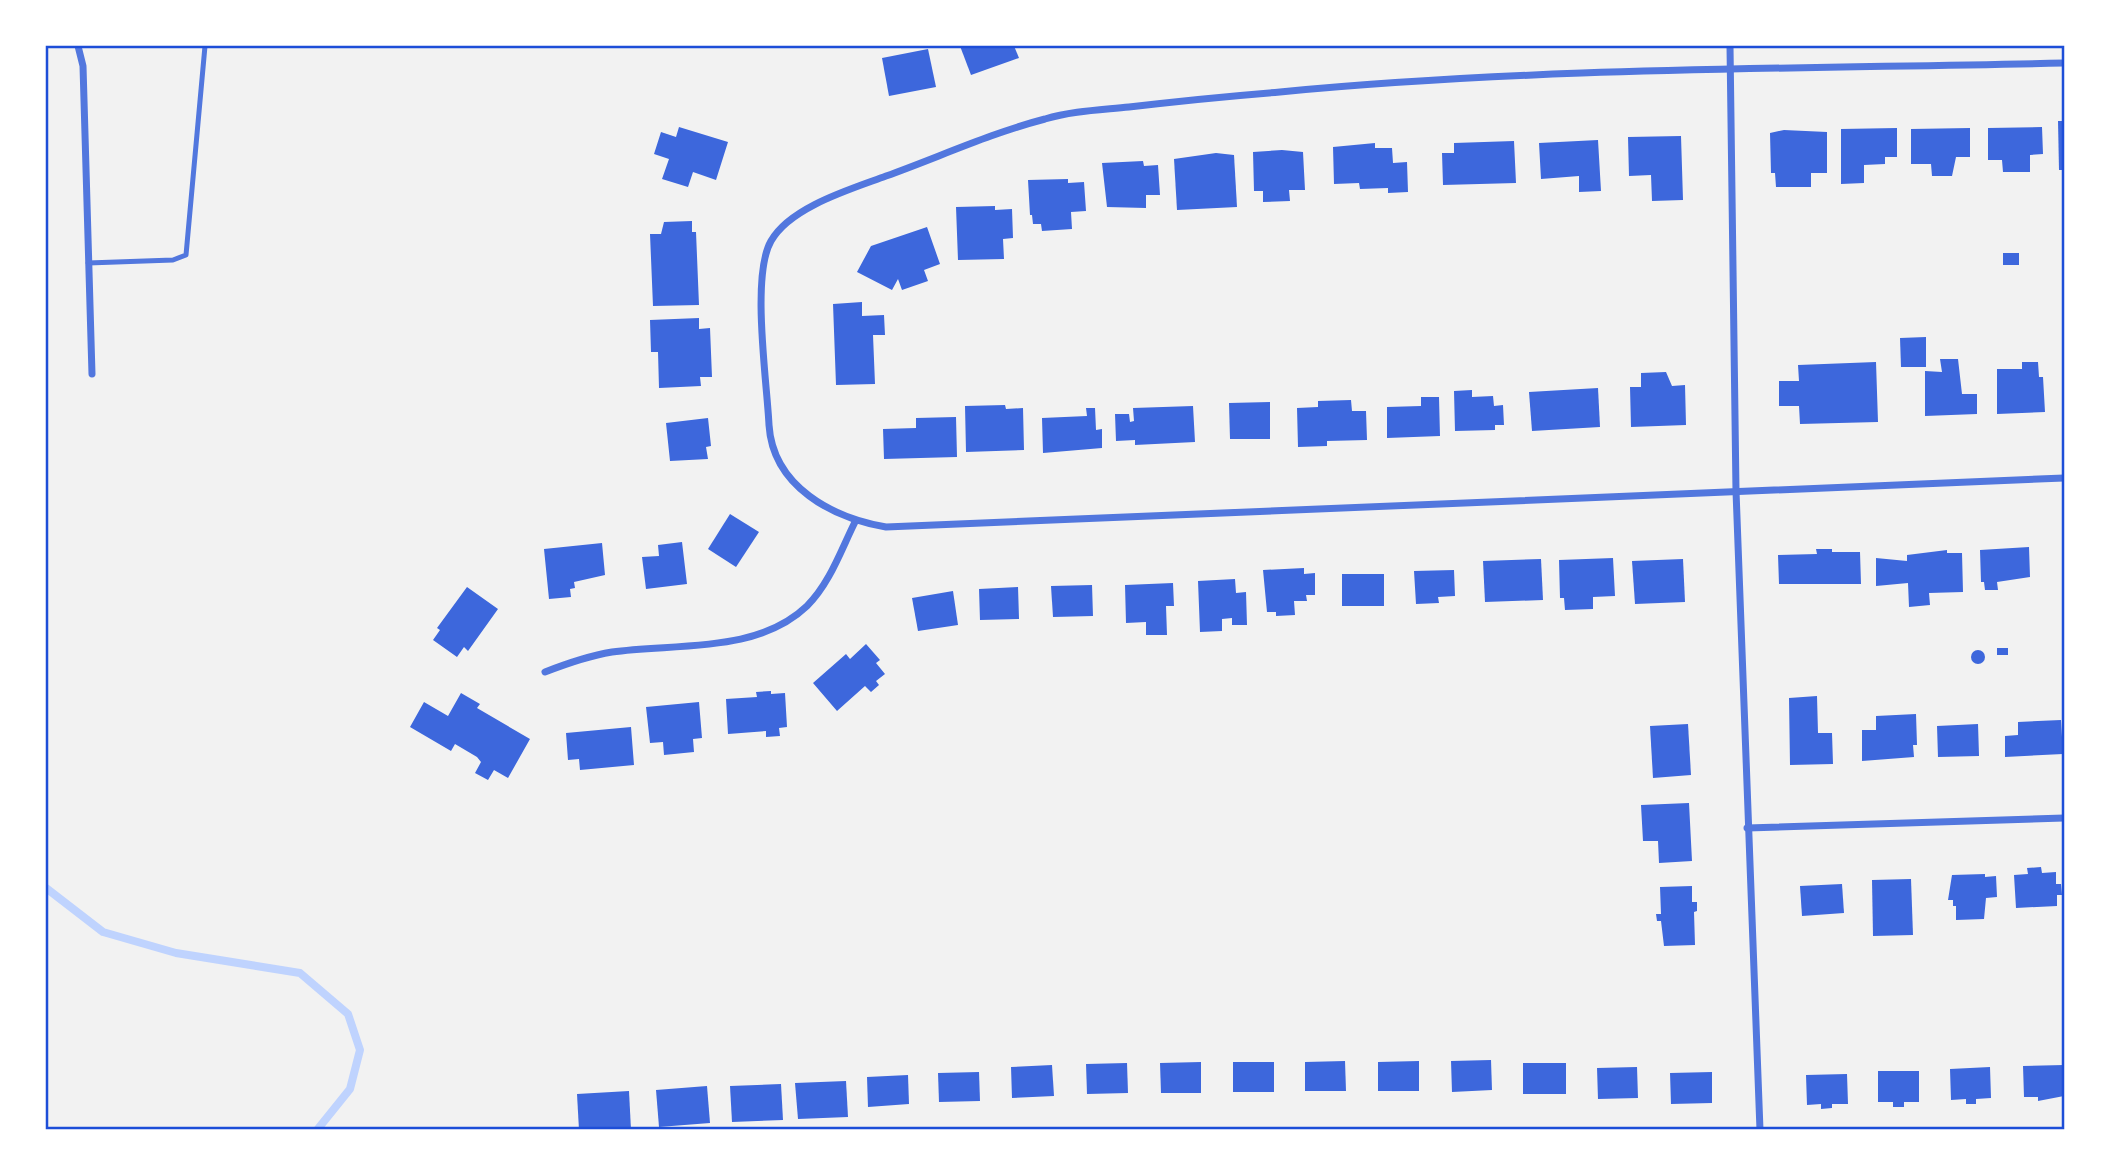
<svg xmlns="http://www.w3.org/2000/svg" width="2110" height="1175" font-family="'Source Sans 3',sans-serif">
  <rect width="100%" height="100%" fill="#f2f2f2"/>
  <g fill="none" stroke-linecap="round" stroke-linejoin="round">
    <polyline stroke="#bfd3fe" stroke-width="8" points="46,888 103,932 176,953 300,973 348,1014 360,1050 350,1089 317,1130"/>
  </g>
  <g fill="#3d67dc">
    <polygon points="960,46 1014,46 1019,58 971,75"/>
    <polygon points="928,49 936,87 889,96 882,58"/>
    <polygon points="2058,121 2064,121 2064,170 2059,170"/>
    <polygon points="679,127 728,142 716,180 693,172 688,187 662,179 669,159 654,154 661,132 676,137"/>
    <polygon points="2042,127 2043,154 2030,155 2030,172 2003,172 2002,160 1988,160 1988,128"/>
    <polygon points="1897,128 1897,157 1885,157 1885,164 1864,165 1864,183 1841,184 1841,129"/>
    <polygon points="1970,128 1970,157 1956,157 1952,176 1932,176 1931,164 1911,164 1911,129"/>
    <polygon points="1784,130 1827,132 1827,173 1811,173 1811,187 1776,187 1775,173 1771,173 1770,133"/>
    <polygon points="1681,136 1683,200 1652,201 1651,175 1629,176 1628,137"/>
    <polygon points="1598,140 1601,191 1579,192 1579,176 1541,179 1539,143"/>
    <polygon points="1514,141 1516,183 1443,185 1442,153 1454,153 1454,143"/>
    <polygon points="1375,143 1375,148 1392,148 1393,163 1407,162 1408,192 1388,193 1388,188 1360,189 1359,183 1334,184 1333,147"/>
    <polygon points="1282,150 1303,152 1305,190 1289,190 1290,201 1263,202 1263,191 1254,191 1253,152"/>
    <polygon points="1216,153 1234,155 1237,207 1177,210 1174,159"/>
    <polygon points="1143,161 1144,166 1158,165 1160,195 1146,195 1146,208 1107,207 1102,163"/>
    <polygon points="1068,179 1068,183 1084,182 1086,211 1071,212 1072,229 1042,231 1041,224 1033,224 1032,215 1030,215 1028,180"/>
    <polygon points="995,206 995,210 1012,209 1013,238 1003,239 1004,259 958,260 956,207"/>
    <polygon points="692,221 692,232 696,232 699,305 653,306 650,234 661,234 664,222"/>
    <polygon points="927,227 940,264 924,270 928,281 902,290 898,279 892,290 857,272 871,246"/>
    <rect x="2003" y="253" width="16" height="12"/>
    <polygon points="862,302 862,316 884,315 885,335 873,335 875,384 836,385 833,304"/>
    <polygon points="699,318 699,329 710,328 712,377 700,377 701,386 659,388 658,352 651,352 650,320"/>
    <polygon points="1926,337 1926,367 1901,367 1900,338"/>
    <polygon points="1940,359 1958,359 1962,394 1977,394 1977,414 1925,416 1925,371 1942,372"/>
    <polygon points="1876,362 1878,422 1800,424 1799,406 1779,406 1779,381 1799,381 1798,365"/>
    <polygon points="2022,362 2038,362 2039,377 2043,377 2045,412 1997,414 1997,369 2022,369"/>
    <polygon points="1666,372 1672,386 1685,385 1686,425 1631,427 1630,387 1641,387 1641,373"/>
    <polygon points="1598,388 1600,427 1532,431 1529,392"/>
    <polygon points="1472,390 1472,397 1493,396 1494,406 1503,405 1504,425 1495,425 1495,430 1455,431 1454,391"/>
    <polygon points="1421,397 1439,397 1440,436 1387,438 1387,407 1421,406"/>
    <polygon points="1351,400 1352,411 1366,411 1367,440 1327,441 1327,446 1298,447 1297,408 1318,407 1318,401"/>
    <polygon points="1270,402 1270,439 1230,439 1229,403"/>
    <polygon points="1005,405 1006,409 1023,408 1024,450 966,452 965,406"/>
    <polygon points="1193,406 1195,442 1135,445 1135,440 1116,441 1115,414 1129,414 1130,422 1134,421 1133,408"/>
    <polygon points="1086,408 1095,408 1096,430 1102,429 1102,448 1043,453 1042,418 1087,416"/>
    <polygon points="956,417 957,457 884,459 883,429 916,428 916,418"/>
    <polygon points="708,418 711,446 706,447 708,459 670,461 666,423"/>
    <polygon points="730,514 759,532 736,567 708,549"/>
    <polygon points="682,542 687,584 646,589 642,557 659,556 658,545"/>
    <polygon points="602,543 605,575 574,582 575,588 570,589 571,597 549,599 544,549"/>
    <polygon points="2029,547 2030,577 1997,582 1998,590 1985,590 1984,582 1981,582 1980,550"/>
    <polygon points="1816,549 1832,549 1832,552 1860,552 1861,584 1779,584 1778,555 1817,554"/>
    <polygon points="1947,550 1947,553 1962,553 1963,592 1929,593 1930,605 1909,607 1908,583 1876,586 1876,558 1907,561 1907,555"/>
    <polygon points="1613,558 1615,596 1593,597 1593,609 1565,610 1564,598 1560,598 1559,560"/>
    <polygon points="1541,559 1543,600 1485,602 1483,561"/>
    <polygon points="1683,559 1685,602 1635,604 1632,561"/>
    <polygon points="1304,568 1304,574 1315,573 1315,595 1306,595 1307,601 1294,601 1295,615 1276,616 1276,612 1267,612 1263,570"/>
    <polygon points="1454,570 1455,596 1438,597 1439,603 1416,604 1414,571"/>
    <rect x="1342" y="574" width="42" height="32"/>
    <polygon points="1235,579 1236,593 1246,592 1247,625 1232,625 1232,618 1222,619 1222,631 1200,632 1198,581"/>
    <polygon points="1173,583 1174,606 1166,606 1167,635 1146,635 1146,622 1126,623 1125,585"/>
    <polygon points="1092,585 1093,616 1053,617 1051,586"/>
    <polygon points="467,587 498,609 468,651 464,647 457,657 433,640 440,630 437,628"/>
    <polygon points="1018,587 1019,619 980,620 979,589"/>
    <polygon points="953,591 958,625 918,631 912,598"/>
    <polygon points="866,644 880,660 876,663 885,674 876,681 879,685 871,692 865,686 837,711 813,683 846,654 850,659"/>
    <rect x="1997" y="648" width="11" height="7"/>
    <circle cx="1978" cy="657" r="7"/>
    <polygon points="771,691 771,694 785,693 787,727 779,728 780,736 766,737 766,731 728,734 726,699 757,697 756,692"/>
    <polygon points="461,693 480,704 477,708 530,739 508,778 494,770 488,780 475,773 481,762 477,757 455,744 451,751 410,727 424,702 448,716"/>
    <polygon points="1817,696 1818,733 1832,733 1833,764 1790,765 1789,698"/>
    <polygon points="699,702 702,738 693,739 694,752 664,755 663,742 650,743 646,707"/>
    <polygon points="1916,714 1917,745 1913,745 1914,757 1862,761 1862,730 1876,730 1876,716"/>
    <polygon points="2061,720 2063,754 2005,757 2005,736 2018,735 2018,722"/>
    <polygon points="1688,724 1691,775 1653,778 1650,726"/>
    <polygon points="1978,724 1979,756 1938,757 1937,726"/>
    <polygon points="631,727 634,765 580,770 579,759 568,760 566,733"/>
    <polygon points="1689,803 1692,861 1659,863 1658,841 1643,841 1641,805"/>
    <polygon points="2041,867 2042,873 2056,872 2056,884 2061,884 2062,895 2057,895 2057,906 2016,908 2014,875 2028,874 2027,868"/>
    <polygon points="1985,874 1985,877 1996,876 1997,897 1986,898 1984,919 1956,920 1956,906 1953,906 1953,900 1948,900 1952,875"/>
    <polygon points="1911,879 1913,935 1873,936 1872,880"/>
    <polygon points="1842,884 1844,913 1802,916 1800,886"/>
    <polygon points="1692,886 1692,902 1697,902 1697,911 1694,912 1695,945 1664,946 1661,921 1657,921 1656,914 1661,914 1660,887"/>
    <polygon points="1491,1060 1492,1090 1452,1092 1451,1061"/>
    <polygon points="1345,1061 1346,1091 1305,1091 1305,1062"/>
    <polygon points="1419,1061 1419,1091 1378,1091 1378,1062"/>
    <polygon points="1201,1062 1201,1093 1161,1093 1160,1063"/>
    <rect x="1233" y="1062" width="41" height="30"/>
    <polygon points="1127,1063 1128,1093 1087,1094 1086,1064"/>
    <rect x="1523" y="1063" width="43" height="31"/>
    <polygon points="1052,1065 1054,1096 1012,1098 1011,1067"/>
    <polygon points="2064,1065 2064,1096 2038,1101 2038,1097 2024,1097 2023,1066"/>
    <polygon points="1637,1067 1638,1098 1598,1099 1597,1068"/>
    <polygon points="1990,1067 1991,1098 1976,1099 1976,1104 1966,1104 1966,1099 1951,1100 1950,1069"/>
    <polygon points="1878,1071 1919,1071 1919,1102 1904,1102 1904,1107 1893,1107 1893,1102 1878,1102"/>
    <polygon points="979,1072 980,1101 939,1102 938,1073"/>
    <polygon points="1712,1072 1712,1103 1671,1104 1670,1073"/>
    <polygon points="1847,1074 1848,1104 1832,1104 1832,1108 1821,1109 1821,1104 1807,1105 1806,1075"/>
    <polygon points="908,1075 909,1104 868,1107 867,1077"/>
    <polygon points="846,1081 848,1117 798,1119 795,1083"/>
    <polygon points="781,1084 783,1120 732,1122 730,1086"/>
    <polygon points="707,1086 710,1123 659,1127 656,1090"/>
    <polygon points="629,1091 631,1130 579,1130 577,1094"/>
  </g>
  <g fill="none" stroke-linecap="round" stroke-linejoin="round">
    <polyline stroke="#5277de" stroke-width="5" points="88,263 173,260 186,255 205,46"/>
    <g stroke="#5277de" stroke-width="7">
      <polyline points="78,46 83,66 92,374"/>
      <polyline points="1730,46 1736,491 1760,1130"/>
      <path d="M2064,63C1803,69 1540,67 1280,92C1230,96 1179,101 1129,107C1101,110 1072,111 1045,119C991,133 939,157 886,176C851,189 790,207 771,241C751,276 767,382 769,425C773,487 833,518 886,527L2064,478"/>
      <path d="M545,672C568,663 588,656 612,652C675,643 757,654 807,606C830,583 841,550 855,522"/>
      <polyline points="1747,828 2064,818"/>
    </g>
  </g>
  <rect width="2110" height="1175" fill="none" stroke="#ffffff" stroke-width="94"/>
  <rect x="47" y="47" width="2016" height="1081" fill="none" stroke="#1d4ed8" stroke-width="2.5"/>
</svg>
